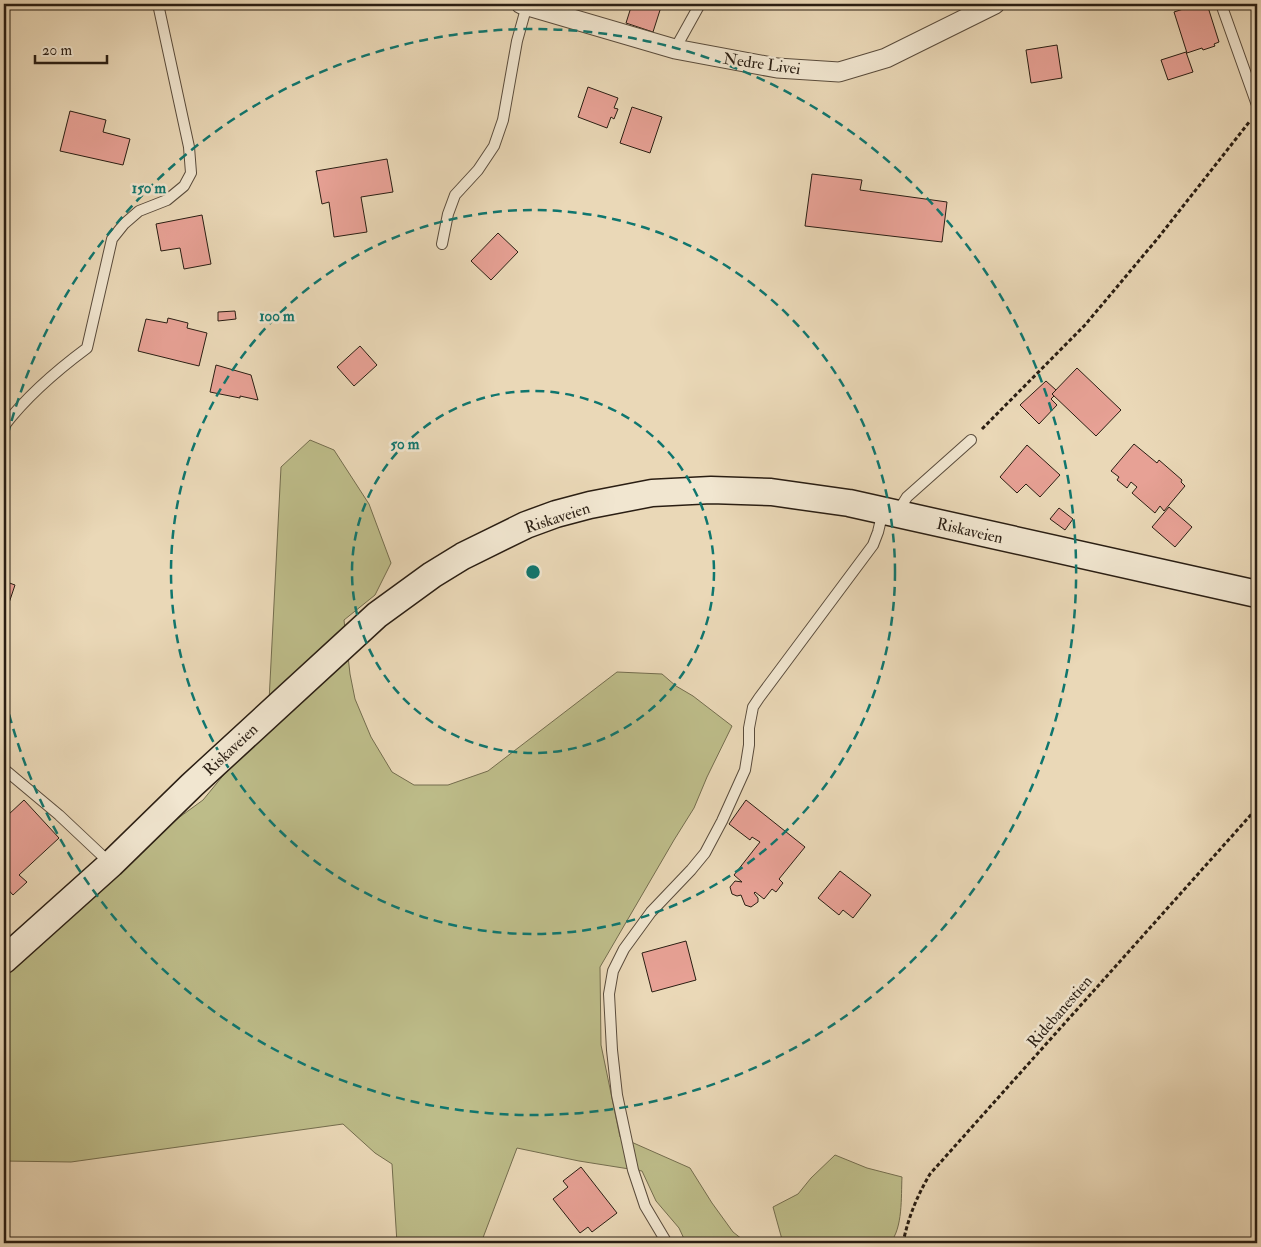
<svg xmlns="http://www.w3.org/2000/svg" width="1261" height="1247" font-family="'IM FELL Double Pica',serif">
  <rect width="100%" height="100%" fill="#ead8b7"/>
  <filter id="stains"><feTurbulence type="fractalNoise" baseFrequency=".004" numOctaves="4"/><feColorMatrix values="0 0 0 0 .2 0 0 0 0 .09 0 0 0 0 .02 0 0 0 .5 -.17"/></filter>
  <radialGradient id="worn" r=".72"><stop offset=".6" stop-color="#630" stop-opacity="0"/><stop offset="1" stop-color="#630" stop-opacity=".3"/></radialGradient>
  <g fill="#bdbc89" stroke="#746d4e">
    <polygon points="310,440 334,450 369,504 391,563 375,595 344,620 350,674 355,699 371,737 392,772 414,785 448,785 488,771 617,672 662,674 676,686 693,696 732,726 707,777 694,808 674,840 600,967 601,1045 620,1137 690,1168 712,1203 733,1232 747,1243 686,1243 679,1228 656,1201 642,1171 579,1161 517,1148 481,1243 397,1243 392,1164 375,1153 343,1124 71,1162 4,1161 4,975 129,854 203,800 268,721 281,467"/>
    <path d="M835,1155L867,1168L902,1177C901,1197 903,1228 890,1243H870L869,1242L783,1243L773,1207L798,1194L811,1178Z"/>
  </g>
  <g fill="#e7a195" stroke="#2a1e13">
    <polygon points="632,4 650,4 661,7 653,32 626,23"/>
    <polygon points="1199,4 1207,4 1219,42 1214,44 1215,46 1203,50 1202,48 1187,53 1174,12"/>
    <polygon points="1057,45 1062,78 1031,83 1026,50"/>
    <polygon points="1186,52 1193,72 1168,80 1161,60"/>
    <polygon points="588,87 618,98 614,108 618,109 614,119 611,117 607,128 578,117"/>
    <polygon points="632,107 662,117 650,153 620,143"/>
    <polygon points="70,111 106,120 103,132 130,139 123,165 60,151"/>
    <polygon points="387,159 393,192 361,197 367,232 334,237 329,202 322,204 316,171"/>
    <polygon points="812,174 862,180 860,190 947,202 942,242 805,226"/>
    <polygon points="202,215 211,264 184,269 180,248 161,251 156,224"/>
    <polygon points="498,233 518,252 491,280 471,261"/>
    <polygon points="235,311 236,319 218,321 218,312"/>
    <polygon points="168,318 188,323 187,328 207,333 199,366 138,351 146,319 167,323"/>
    <polygon points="360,346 377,365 354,386 337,367"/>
    <polygon points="216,365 251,375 258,400 240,396 240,398 210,392"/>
    <polygon points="1077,368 1121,410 1096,436 1052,394"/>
    <polygon points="1046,381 1056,390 1052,394 1054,396 1051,399 1057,405 1039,424 1020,405"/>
    <polygon points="1134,444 1157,463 1159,460 1182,480 1181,482 1185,486 1164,511 1160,506 1155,513 1132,493 1137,487 1131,482 1127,488 1117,480 1119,477 1111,471"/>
    <polygon points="1027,445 1060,475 1040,497 1026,484 1017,493 1000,477"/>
    <polygon points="1169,507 1192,527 1175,547 1152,527"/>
    <polygon points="1059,508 1073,519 1065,530 1050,519"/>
    <polygon points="4,581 15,585 4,618"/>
    <polygon points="24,800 59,838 19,875 27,882 13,895 4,885 6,884 4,882 4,811 8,815"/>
    <polygon points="746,800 805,847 779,879 783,883 776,892 772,889 764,899 755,892 754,893 758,898 758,902 751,907 745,905 741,895 737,896 732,894 730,887 735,881 742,882 734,875 760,842 752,837 750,840 729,824"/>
    <polygon points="840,871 871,895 853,918 843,910 839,915 818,898"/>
    <polygon points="686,941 696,980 652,992 642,953"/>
    <polygon points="581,1167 617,1213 592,1232 588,1227 580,1233 553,1199 568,1187 563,1181"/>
  </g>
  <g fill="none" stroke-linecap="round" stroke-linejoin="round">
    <g stroke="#5a4c3c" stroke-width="12">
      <g id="service">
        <polyline points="1221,4 1257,105"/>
        <polyline points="675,49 700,4"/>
        <polyline points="442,244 448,214 455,195 478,170 494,146 503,120 517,41 527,5"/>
        <path d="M4,426C27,396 56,371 87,348L112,239L124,224L139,211L167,200L184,186L191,173L189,147L158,4"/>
        <polyline points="901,513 902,505 907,497 971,440"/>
        <polyline points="4,769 59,815 110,863"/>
        <polyline points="667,1243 645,1206 633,1170 617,1095 612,1050 609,994 613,971 624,949 651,912 691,870 705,853 722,821 745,770 749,745 749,728 753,707 759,698 873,545 878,532 883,511"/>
      </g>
    </g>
    <g stroke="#5a4c3c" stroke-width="21">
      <polyline id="minor" points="521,4 675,49 777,68 839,72 886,58 995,4"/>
    </g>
    <g stroke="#2a1e13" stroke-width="29">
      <polyline id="secondary" points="4,960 111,864 192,785 377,615 432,575 463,556 526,525 556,514 590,505 652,493 711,490 771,492 849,503 1257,594"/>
    </g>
    <g stroke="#2a1e13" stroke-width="3" stroke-dasharray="4 2.5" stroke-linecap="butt">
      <polyline points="982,429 1085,325 1158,238 1250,121"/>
      <path d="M903,1243C908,1218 917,1196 930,1174L1257,808"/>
    </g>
    <use href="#service" stroke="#f1e6d0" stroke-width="10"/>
    <use href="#minor" stroke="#f1e6d0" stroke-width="19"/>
    <use href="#secondary" stroke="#f1e6d0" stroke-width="26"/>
  </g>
  <g fill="none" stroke="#0f766e" stroke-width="2.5" stroke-dasharray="9 6">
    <circle cx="533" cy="572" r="181"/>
    <circle cx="533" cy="572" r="362"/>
    <path d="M4 450A543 543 0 1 1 4 694"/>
  </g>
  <g text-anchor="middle" stroke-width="5" stroke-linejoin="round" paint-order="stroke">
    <g font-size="16" fill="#2a1e13" stroke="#f1e6d0">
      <text transform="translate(762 63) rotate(8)" y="6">Nedre Livei</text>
      <text transform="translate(557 517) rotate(-18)" y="6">Riskaveien</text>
      <text transform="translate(970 530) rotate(13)" y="6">Riskaveien</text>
      <text transform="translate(230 749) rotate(-43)" y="6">Riskaveien</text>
      <text transform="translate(1059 1011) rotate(-49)" y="6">Ridebanestien</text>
    </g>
  </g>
  <circle cx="533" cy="572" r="8" fill="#0f766e" stroke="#f1e6d0" stroke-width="2.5"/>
  <g font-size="15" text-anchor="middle" font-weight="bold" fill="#0f766e" stroke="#f1e6d0" stroke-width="5" stroke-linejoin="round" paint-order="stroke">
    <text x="149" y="193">150 m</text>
    <text x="277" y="321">100 m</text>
    <text x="405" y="449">50 m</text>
  </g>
  <rect width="1261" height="1247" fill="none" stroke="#ead8b7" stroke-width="20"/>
  <rect x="5" y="5" width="1251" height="1237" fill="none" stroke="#2a1e13" stroke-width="2.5"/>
  <rect x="10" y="10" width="1241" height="1227" fill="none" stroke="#2a1e13"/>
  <path d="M35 55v8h72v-8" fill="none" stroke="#2a1e13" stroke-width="2.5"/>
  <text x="42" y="55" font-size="15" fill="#2a1e13" stroke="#f1e6d0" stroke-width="4" paint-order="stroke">20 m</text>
  <rect width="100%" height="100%" filter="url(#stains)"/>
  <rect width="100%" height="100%" fill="url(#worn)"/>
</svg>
